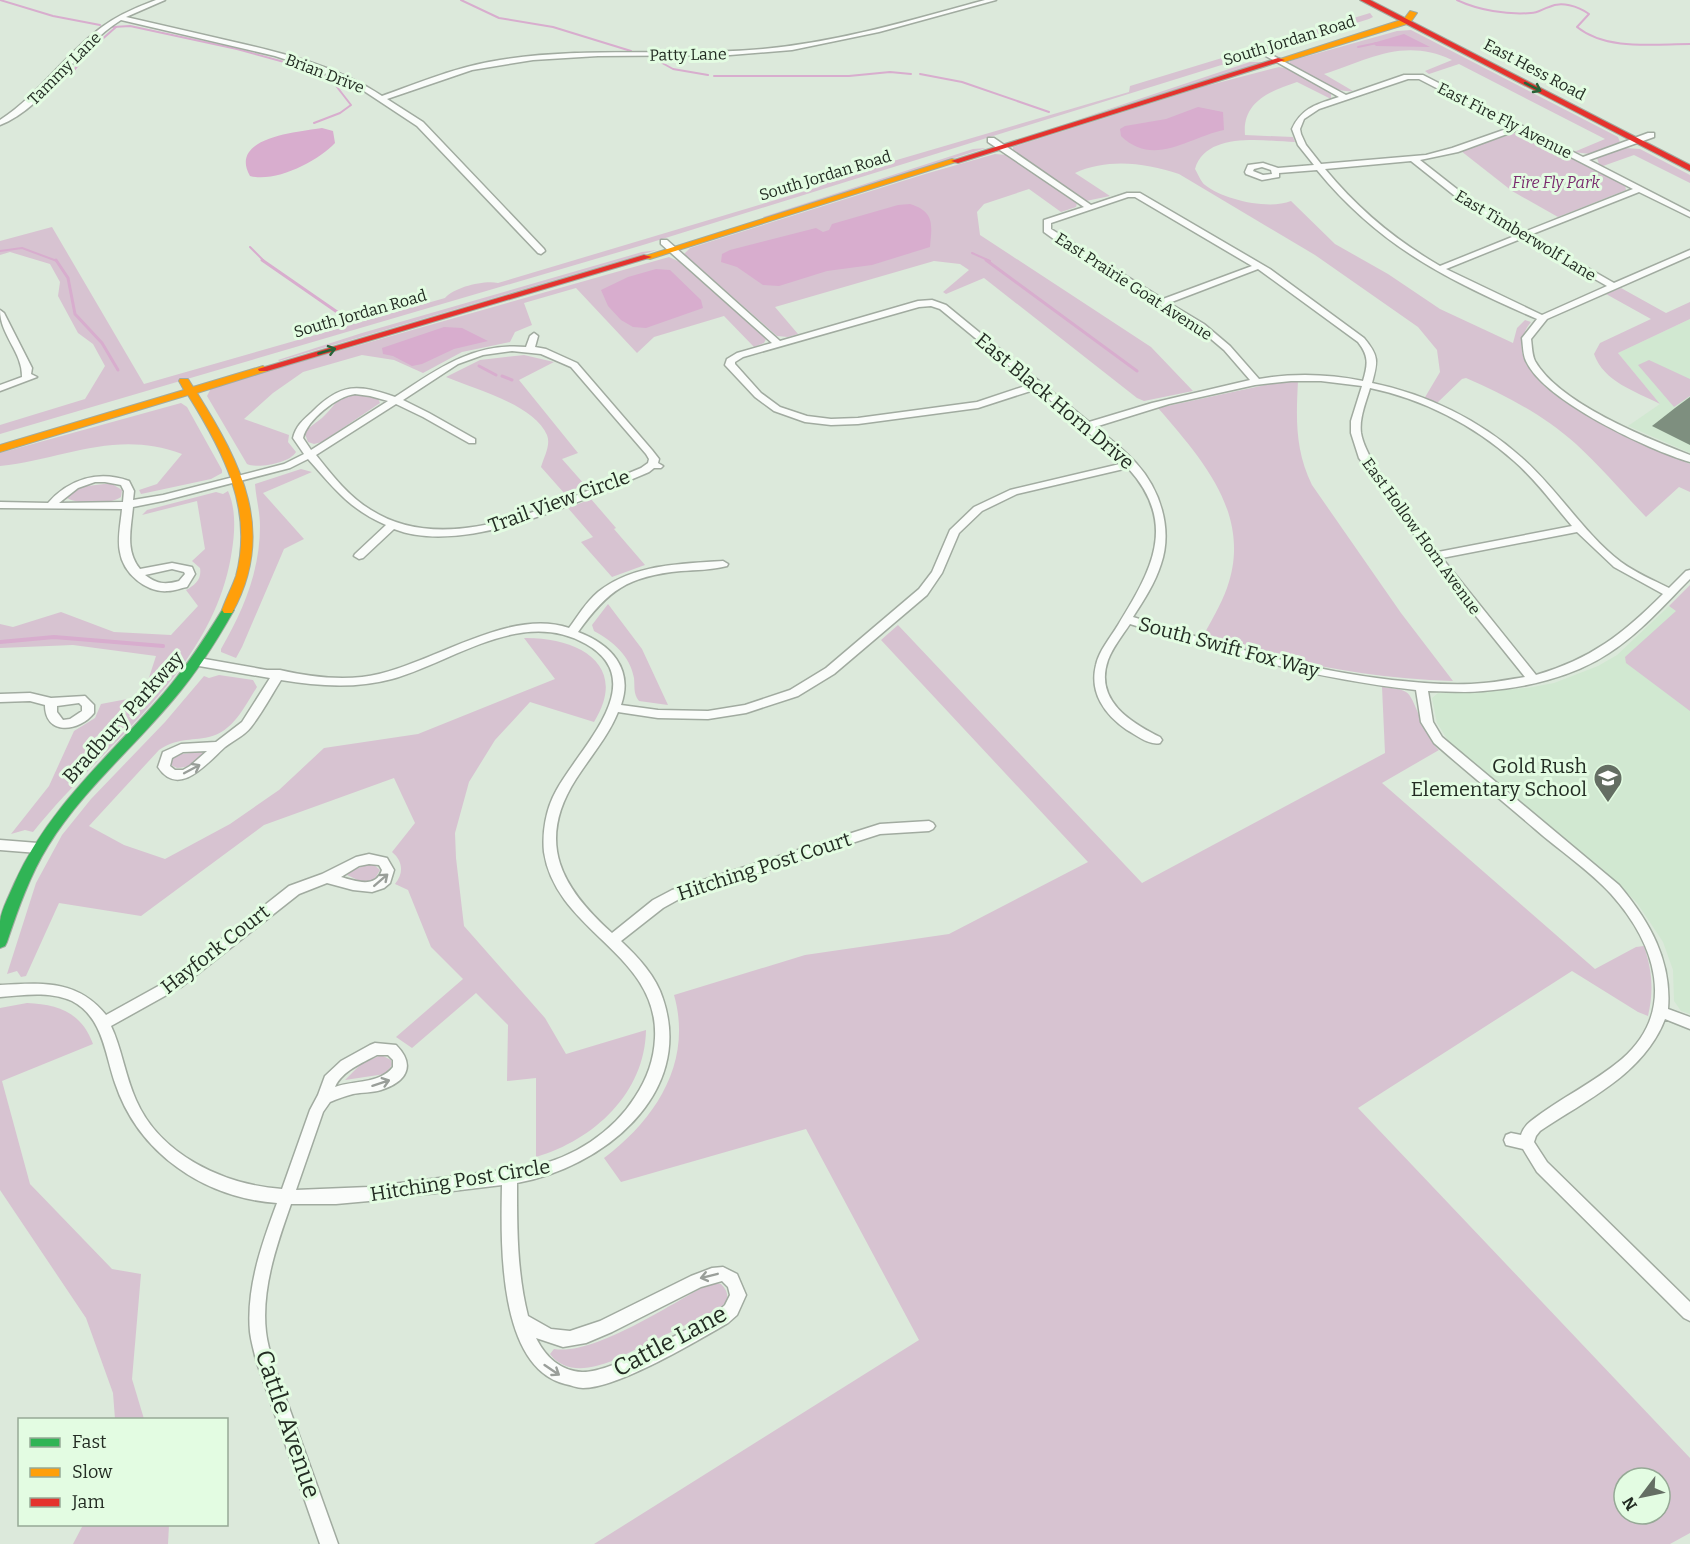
<svg xmlns="http://www.w3.org/2000/svg" width="1690" height="1544" font-family="Bitter,serif">
  <rect width="100%" height="100%" fill="#dce9db"/>
  <g fill="#d1e8d1">
    <polygon points="1690,319 1690,453 1628,426 1660,404 1618,353"/>
    <polygon points="1669,606 1690,616 1690,1014 1681,1011 1674,1001 1673,970 1663,942 1637,903 1605,871 1449,742 1437,723 1432,698 1438,693 1527,688 1554,683 1598,666 1617,655"/>
  </g>
  <g fill="#d7c3d1" fill-rule="evenodd">
    <path d="M1370,13L1373,17L1369,19L643,245L0,434V425L85,399L105,366L93,344L78,333L58,296L60,282L50,264L10,252L0,255V241L52,227L144,384L445,298C455,287 484,280 498,283L819,187L825,181L1129,92L1130,86Z"/>
    <path d="M1411,30L1618,137L1620,142L1590,154L1574,152L1605,139L1459,64L1429,74L1425,71L1452,60C1404,37 1368,60 1324,74L1353,91C1333,93 1306,76 1290,64V61L1397,31Z"/>
    <polygon points="1250,62 1265,62 1076,120"/>
    <path d="M1279,67L1289,69L1331,93V99L1297,82C1270,91 1242,102 1245,135L1293,137L1295,142C1264,141 1206,131 1195,169C1198,174 1201,182 1205,185C1224,200 1269,210 1291,201L1335,244L1388,274L1440,309L1513,343L1517,328L1525,320L1531,322C1480,385 1651,445 1690,464V492L1679,487L1646,517C1623,493 1601,467 1576,444C1544,415 1505,395 1466,378L1462,379L1436,404L1424,399L1440,372L1437,350L1418,327L1315,255L1179,174C1145,163 1109,158 1075,173L1110,196L1086,201L1013,150V147L1206,86Z"/>
    <polygon points="1515,133 1526,134 1625,185 1626,190 1558,217 1512,191 1461,151"/>
    <polygon points="986,148 765,218 763,217 973,149"/>
    <polygon points="1625,148 1640,149 1690,175 1690,183 1634,155 1603,166 1599,164 1597,158"/>
    <polygon points="995,154 1007,155 1077,203 1076,207 1061,212 1029,189 984,204 977,212 980,235 1151,347 1193,391 1144,401 1137,398 984,278 946,294 943,292 969,270 960,264 934,261 775,307 798,334 788,337 777,336 684,254 690,248 925,174"/>
    <polygon points="657,250 279,361 278,360 362,333 642,252"/>
    <path d="M669,257L680,262L766,339L764,343L754,347L724,316L654,337L637,353L576,288L524,303L532,325L515,332L510,342L462,352L423,373L394,360L362,355L303,372L273,393L244,419L289,435L288,442L296,452C290,463 258,469 247,464L207,396L211,388L229,382Z"/>
    <path d="M1621,288L1666,313L1690,302V319L1618,353L1660,404C1635,391 1604,382 1594,354L1600,343L1651,319L1606,294Z"/>
    <path d="M524,355L554,362L519,380L578,453L562,459L585,485L564,493L541,467C544,457 551,445 547,435C534,404 474,389 446,377L480,360Z"/>
    <polygon points="1649,360 1690,379 1690,396 1674,407 1638,365"/>
    <path d="M1298,381C1296,419 1295,450 1312,485L1401,613L1453,681C1368,679 1284,661 1202,638C1211,621 1221,605 1227,588C1253,515 1202,459 1158,408L1270,384Z"/>
    <path d="M361,394L378,398L380,403L322,442L314,444L308,442L305,434C309,426 316,423 322,418C338,403 335,396 361,394Z"/>
    <path d="M181,403L187,407L222,470V473L211,479L141,494L139,490L157,484L182,454C116,429 65,459 0,466V453Z"/>
    <path d="M301,469L312,472L263,493L304,539L284,549L242,647L236,658L221,652V649C243,611 260,571 260,526C260,512 256,498 255,484Z"/>
    <path d="M104,484H112L122,490L121,497C109,505 79,505 67,498L79,487Z"/>
    <path d="M228,491C236,508 235,532 232,550C215,670 104,743 33,832L25,830L11,834L49,786L74,731L95,718L101,704L143,696L156,656L73,645L0,648V624L13,627L61,612L114,632L171,635L198,606L186,590C195,585 202,579 200,568L192,561L205,549L197,501L142,515L147,510L216,492L223,494Z"/>
    <polygon points="591,499 616,528 614,529 645,565 612,577 581,542 593,537 568,508"/>
    <polygon points="1690,585 1690,711 1626,663 1625,657 1676,611 1669,606"/>
    <path d="M608,604L642,649L668,705L639,701C633,693 635,688 634,678C630,656 613,641 594,631L592,625Z"/>
    <path d="M898,625L1142,883L1385,753L1382,687C1390,688 1400,688 1406,692C1415,696 1423,736 1439,750L1382,783L1595,969L1636,947L1644,946C1652,970 1654,991 1648,1016L1638,1012L1572,971L1358,1108L1690,1458V1533L1670,1544H594L919,1340L806,1129L621,1182L604,1158C656,1119 693,1062 674,995L805,955L949,934L1088,862L881,640ZM1624,1478H1660V1514H1624Z"/>
    <path d="M524,638C577,637 630,664 594,722L530,702L495,740L469,782L455,833L456,858L464,926L545,1018L566,1054L646,1030C645,1093 594,1140 536,1157V1078L507,1081L508,1025L476,993L412,1048L396,1037L463,979L431,947L408,890L395,884C404,873 403,861 392,852L415,823L394,778L264,825L141,916L59,903L26,976L21,977L17,971L7,974L36,883L62,835L91,799L165,722L204,676L209,678L219,675L253,680L257,687C245,706 233,732 209,737C190,741 176,738 159,750L89,826L124,845L165,859L230,824L279,790L324,748L418,734L555,679Z"/>
    <path d="M202,752L204,754C197,762 188,768 177,768L171,765L172,759L181,754Z"/>
    <polygon points="367,865 374,865 380,870 374,880 362,882 347,875 350,871"/>
    <path d="M27,1003C58,1004 82,1013 93,1044L2,1081L30,1184L112,1269L141,1274L132,1379L144,1419H115L113,1393L86,1318L0,1190V1008Z"/>
    <polygon points="381,1055 391,1060 392,1065 385,1074 345,1080 361,1064"/>
    <path d="M711,1283L721,1284C730,1293 729,1301 720,1308L614,1360C592,1369 566,1375 550,1354L554,1349C595,1356 673,1302 711,1283Z"/>
    <polygon points="83,1525 169,1525 168,1544 73,1544"/>
  </g>
  <g fill="#d8adce">
    <polygon points="1404,34 1430,47 1376,46 1373,43"/>
    <path d="M1198,107L1223,112L1224,130C1189,137 1154,168 1121,136L1120,129L1125,126L1166,119Z"/>
    <path d="M322,128L333,131L335,143C318,161 276,183 250,176C228,137 298,132 322,128Z"/>
    <path d="M910,204C935,212 932,224 930,247L872,265L827,271L779,286L763,285L737,267L721,262L722,254L730,250L816,228L823,232L829,230L832,224L898,205Z"/>
    <polygon points="656,269 670,270 701,300 703,308 646,328 633,327 621,320 608,306 601,290 628,277"/>
    <polygon points="444,327 462,328 488,341 454,349 422,364 412,366 393,356 383,354 382,348"/>
  </g>
  <g fill="none" stroke-linecap="round" stroke-linejoin="round">
    <g stroke="#d8adce" stroke-width="2">
      <polyline points="0,0 53,16 100,25"/>
      <polyline points="461,0 499,18 553,27 631,51"/>
      <path d="M1457,0C1478,10 1507,15 1531,13C1538,13 1542,9 1549,7C1561,1 1578,6 1589,14L1577,27C1607,51 1654,44 1690,44"/>
      <polyline points="113,27 130,26 237,49 306,68 330,78 351,105 340,113 314,123"/>
      <polyline points="1358,47 1377,43"/>
      <polyline points="655,59 673,69 708,75"/>
      <polyline points="920,74 962,82 1049,112"/>
      <polyline points="70,75 91,49 116,27"/>
      <polyline points="714,76 849,76 890,72 911,74"/>
      <polyline points="250,247 264,261"/>
      <polyline points="0,251 22,248 57,261"/>
      <polyline points="972,253 990,261"/>
    </g>
    <g stroke="#d8adce" stroke-width="3">
      <polyline points="56,260 68,278 75,314 102,343 118,370"/>
      <polyline points="262,260 353,323"/>
      <polyline points="986,260 1137,371"/>
      <polyline points="479,366 496,375"/>
      <polyline points="502,376 512,380"/>
    </g>
    <polyline stroke="#d8adce" stroke-width="4" points="0,642 54,637 163,646"/>
  </g>
  <polygon fill="#7e8f7f" points="1690,397 1690,445 1652,426 1675,408"/>
  <g fill="none" stroke-linecap="round" stroke-linejoin="round">
    <g stroke="#a1aba0" stroke-width="3">
      <g id="street">
        <path d="M156,0H165L126,17C161,25 196,33 230,41C283,53 337,66 382,96C421,82 459,66 500,60C587,46 676,57 763,49C839,42 912,20 985,0H996L879,32L792,50L730,55L598,56L533,60L472,70L387,99L423,122L544,249L545,251L541,254L538,253L417,126L361,89L315,69L275,56L121,20C77,47 46,107 0,125V120C40,94 65,54 102,27C118,15 137,7 156,0Z"/>
        <path d="M1264,53H1268L1346,95L1404,75H1423L1583,157L1648,133H1654V137L1589,160L1690,212V217L1639,192L1530,235L1614,283L1690,250V256L1547,319L1531,339C1532,346 1532,355 1535,361C1559,403 1646,438 1690,455V462C1649,450 1544,401 1526,361C1523,355 1523,345 1522,338L1537,319C1448,280 1380,247 1317,170L1279,173V177L1262,180L1246,174L1245,172L1248,165L1263,163L1278,168L1314,165L1298,145L1292,129C1302,107 1318,104 1339,97L1264,55ZM1408,79H1419L1512,127L1452,148L1426,155L1321,164L1306,145L1301,134L1300,129L1304,119L1319,109ZM1518,130L1633,189L1524,232L1476,204L1420,160L1458,152ZM1411,161L1470,208L1517,235L1440,266C1395,240 1358,209 1325,169ZM1262,167L1271,170L1272,174L1263,175L1253,171L1254,169ZM1523,238L1607,286L1542,315L1446,269Z"/>
        <path d="M988,138H994L1091,205L1127,193H1140L1270,269L1364,338C1379,356 1378,361 1372,383C1426,394 1480,420 1521,457C1558,489 1582,532 1621,562C1636,573 1653,580 1669,588L1686,571L1690,570V579C1664,605 1640,633 1609,653C1573,677 1525,688 1483,691C1465,693 1446,691 1428,691L1433,722L1442,737L1619,885C1649,921 1672,960 1668,1009L1690,1017V1029L1665,1019C1644,1074 1586,1100 1540,1131L1536,1136L1534,1142L1547,1162L1690,1302V1321L1684,1318L1537,1172L1523,1149L1506,1145L1504,1140L1506,1135L1511,1133L1521,1135C1523,1129 1526,1125 1531,1121C1560,1098 1594,1083 1622,1059C1678,1010 1655,943 1611,894C1590,871 1559,850 1535,829C1501,800 1467,772 1434,743L1421,722L1416,690C1316,679 1226,654 1130,624C1122,636 1113,647 1108,660C1094,700 1130,722 1160,737L1162,740L1160,743C1150,746 1136,735 1127,730C1105,715 1089,693 1096,665C1099,651 1110,638 1118,625C1151,571 1179,524 1128,468L1017,494L982,511L959,533L942,573L927,595L834,674L798,696L746,713L708,719L658,718L618,712C608,737 590,757 576,779C535,843 562,888 612,933L653,900L672,890L880,824L929,821L933,823L935,826L933,829L929,831L880,834L681,898L663,908L621,941C638,957 656,976 663,999C695,1095 601,1168 517,1183C517,1228 517,1273 528,1316L551,1329L570,1331L600,1321L691,1276L712,1268L723,1267L737,1274L746,1295L737,1315L728,1323C695,1342 618,1388 583,1388C577,1388 571,1385 565,1384C497,1367 501,1240 502,1185L369,1201L336,1204H291C277,1244 261,1289 266,1332C267,1342 270,1351 272,1360L338,1544H320L256,1360C254,1351 251,1341 250,1332C246,1288 262,1243 277,1203C204,1198 138,1153 115,1083C105,1054 103,1017 72,1001C50,991 23,995 0,997V985C42,983 77,979 106,1015L171,979L289,886L322,874L356,857L369,854L387,858L394,870L390,883L384,888L372,892L353,890L327,883L299,894L181,987L111,1026C122,1049 125,1076 136,1100C160,1155 224,1185 282,1189L310,1110L318,1095L325,1076L341,1061L370,1045L375,1043L396,1045C416,1065 407,1082 381,1090C372,1093 362,1092 353,1094C345,1096 337,1099 330,1102L323,1112L296,1190L369,1187L533,1166C573,1158 613,1132 635,1097C647,1079 654,1060 655,1038C659,953 556,932 544,852C542,832 546,809 556,791C578,749 653,682 586,644C522,607 453,662 392,679C355,689 318,686 281,680C271,696 262,713 251,727C244,736 234,740 225,747C208,762 179,799 158,767L163,752L181,744L216,742L242,722L270,678L199,666L193,662L199,658C222,662 244,666 267,670C271,670 277,670 280,670C306,676 334,680 362,677C425,670 506,606 569,628C578,616 586,602 598,592C633,564 680,564 723,561L728,564L727,566C712,570 696,570 681,571C628,576 608,590 578,632C610,644 634,668 621,705L658,710L708,711L745,705L790,690L826,668L919,589L932,572L950,530L974,507L1010,490L1124,463L1037,389L978,408L858,424L831,425L805,422L774,411L755,397L725,365L727,359L737,353L772,343L661,244V240H667L780,341L918,301L932,300L946,305L1089,422L1152,403L1250,380L1224,350L1198,328L1062,245L1044,232V220L1084,207L988,142ZM1128,197H1135L1252,266L1163,299L1051,229V223ZM1258,269L1358,342C1369,356 1368,364 1363,381C1329,374 1293,373 1259,379L1230,346L1204,324L1169,303ZM931,306L940,309L1031,384L977,402L858,418L831,419L807,416L780,407L761,393L735,364V362L743,357L919,307ZM1291,381H1321L1362,386L1351,421V433L1359,458L1447,580L1525,677C1511,679 1498,682 1484,683C1454,686 1422,683 1392,680C1304,670 1218,644 1133,617C1144,600 1155,583 1161,564C1173,529 1160,489 1136,463C1124,450 1109,438 1095,427L1169,404L1255,385ZM1370,388C1423,399 1474,425 1514,461C1536,480 1553,504 1572,526L1438,552C1417,524 1366,464 1361,433C1359,418 1366,402 1370,388ZM1577,532L1614,567L1663,594C1623,634 1591,659 1536,675L1442,558ZM207,751L190,766L183,770H175L170,766L172,758L183,752ZM369,864L379,865L382,870C376,889 355,881 341,877L359,866ZM377,1055H388L393,1060V1067C380,1084 354,1080 335,1087C342,1071 362,1063 377,1055ZM722,1281L728,1287L730,1295L725,1305L716,1313C687,1329 613,1373 582,1372C560,1371 545,1356 536,1338L563,1347L586,1343L612,1332L701,1287Z"/>
        <path d="M0,310L4,313L32,368L31,374L37,377L0,391V385L22,377C23,353 0,335 0,310Z"/>
        <path d="M534,333L538,336L535,347L546,349L577,363L652,450L659,459L658,463L663,466L661,468H654L649,472C582,500 465,557 394,529L363,558L359,559L354,556L355,554L386,525C349,509 334,488 308,459L290,468L163,501L133,507C131,529 125,551 140,569L172,563L192,567L195,574L187,587C181,588 174,591 168,591C146,593 123,573 120,552C117,539 121,522 122,509L0,508V502L48,503C69,479 98,470 129,481L134,491L133,500L163,495L284,464L304,454L293,438C296,426 303,420 312,412C341,383 357,384 395,397C436,370 473,342 526,347L530,336ZM512,351L541,354L571,367L646,454L649,459L648,463L641,468C565,499 451,561 371,510C349,497 332,475 316,455L396,404L423,417L469,443H475V439L429,413L403,400L458,364L483,355ZM355,394L370,396L388,401L311,450L303,438C307,420 337,396 355,394ZM95,482H105L121,485L124,491L123,502L59,503L78,488ZM172,569L184,572L185,574L179,581C165,585 157,584 145,575Z"/>
        <path d="M30,693L51,698L85,696L94,705V713C79,732 45,736 45,705L30,701L0,702V694ZM79,703L82,706V711L70,719L63,720L57,712V706Z"/>
        <polygon points="0,840 38,843 42,845 44,848 42,851 38,853 0,850"/>
      </g>
    </g>
    <g stroke="#a1aba0" stroke-width="2">
      <path id="fast" d="M228,606L234,610C216,642 197,672 173,700C132,749 82,791 48,846C30,875 18,909 7,942L5,946L0,948C0,939 0,929 0,921C2,908 10,894 15,882C49,806 111,755 164,693C187,666 205,638 224,607Z"/>
    </g>
    <g stroke="#a1aba0" stroke-width="2">
      <g id="slow">
        <polygon points="1410,11 1417,13 1410,23 1284,62 1277,60 1404,19"/>
        <polygon points="952,159 959,161 650,259 642,257"/>
        <path d="M263,366L268,369L267,371L197,393C241,463 277,532 232,613H224L222,610C226,599 232,587 236,576C254,509 223,451 188,395L0,452V445L184,390L179,381L180,379H188L193,387Z"/>
      </g>
    </g>
    <g stroke="#a1aba0" stroke-width="2">
      <g id="jam">
        <polygon points="1360,0 1370,0 1690,165 1690,171"/>
        <polygon points="1278,58 1285,60 958,163 951,161"/>
        <polygon points="644,255 652,257 267,371 259,371 258,369"/>
      </g>
    </g>
    <use href="#street" fill="#fafcfa" fill-rule="evenodd"/>
    <use href="#fast" fill="#30b455" fill-rule="evenodd"/>
    <use href="#slow" fill="#ff9f0a" fill-rule="evenodd"/>
    <use href="#jam" fill="#e5322d" fill-rule="evenodd"/>
  </g>
  <defs><path id="oneway-shaft" d="M-6 0H5M1.5-3L5.5 0L1.5 3" fill="none" stroke-width="1.6" stroke-linecap="round" stroke-linejoin="round" transform="scale(1.5)"/></defs>
  <g stroke="#286237">
    <use href="#oneway-shaft" transform="translate(1533 87) rotate(27)"/>
    <use href="#oneway-shaft" transform="translate(327 351) rotate(-16)"/>
  </g>
  <g stroke="#999e99">
    <use href="#oneway-shaft" transform="translate(192 769) rotate(-28)"/>
    <use href="#oneway-shaft" transform="translate(381 880) rotate(-41)"/>
    <use href="#oneway-shaft" transform="translate(381 1083) rotate(-18)"/>
    <use href="#oneway-shaft" transform="translate(709 1276) rotate(166)"/>
    <use href="#oneway-shaft" transform="translate(552 1370) rotate(34)"/>
  </g>
  <defs>
    <g id="school-pin" transform="scale(1.5)"><path d="M0 17L-7.5 6A9.5 9.5 0 1 1 7.5 6Z" fill="#646e63" stroke="#e3fce2"/><path d="M0-5L7-2L0 1L-7-2ZM-4 1L0 2.5L4 1V4Q0 6-4 4Z" fill="#fff"/></g>
  </defs>
  <g fill-rule="evenodd">
    <use href="#school-pin" x="1608" y="778"/>
  </g>
  <g text-anchor="middle" stroke-width="6" stroke-linejoin="round" paint-order="stroke">
    <g font-size="16" fill="#232c23" stroke="#e3fce2">
      <text transform="translate(1289 40) rotate(-17)" y="6">South Jordan Road</text>
      <text transform="translate(688 54) rotate(-1)" y="6">Patty Lane</text>
      <text transform="translate(64 68) rotate(-45)" y="6">Tammy Lane</text>
      <text transform="translate(1535 69) rotate(28)" y="6">East Hess Road</text>
      <text transform="translate(325 73) rotate(21)" y="6">Brian Drive</text>
      <text transform="translate(1505 120) rotate(27)" y="6">East Fire Fly Avenue</text>
      <text transform="translate(825 175) rotate(-17)" y="6">South Jordan Road</text>
      <text transform="translate(1526 235) rotate(31)" y="6">East Timberwolf Lane</text>
      <text transform="translate(1134 286) rotate(33)" y="6">East Prairie Goat Avenue</text>
      <text transform="translate(360 313) rotate(-16)" y="6">South Jordan Road</text>
      <text transform="translate(1422 536) rotate(54)" y="6">East Hollow Horn Avenue</text>
    </g>
    <g font-size="16" font-style="italic" fill="#7b2d6f" stroke="#e3fce2">
      <text x="1556" y="188">Fire Fly Park</text>
    </g>
    <g font-size="20" fill="#232c23" stroke="#e3fce2">
      <text transform="translate(1055 401) rotate(40)" y="7">East Black Horn Drive</text>
      <text transform="translate(559 501) rotate(-20)" y="7">Trail View Circle</text>
      <text transform="translate(1229 647) rotate(15)" y="7">South Swift Fox Way</text>
      <text transform="translate(123 717) rotate(-48)" y="7">Bradbury Parkway</text>
      <text transform="translate(764 866) rotate(-18)" y="7">Hitching Post Court</text>
      <text transform="translate(215 949) rotate(-38)" y="7">Hayfork Court</text>
      <text transform="translate(460 1180) rotate(-9)" y="7">Hitching Post Circle</text>
    </g>
    <g font-size="20" fill="#232c23" stroke="#e3fce2" text-anchor="end">
      <text x="1587" y="773">Gold Rush<tspan x="1587" dy="23">Elementary School</tspan></text>
    </g>
    <g font-size="24" fill="#232c23" stroke="#e3fce2">
      <text transform="translate(670 1341) rotate(-28)" y="8">Cattle Lane</text>
      <text transform="translate(288 1424) rotate(71)" y="8">Cattle Avenue</text>
    </g>
  </g>
  <rect x="18" y="1418" width="210" height="108" fill="#e3fce2" stroke="#96a996" stroke-width="1.5"/>
  <rect x="30" y="1438" width="30" height="9" fill="#30b455" stroke="#96a996" stroke-width="1.5"/>
  <text x="72" y="1448" font-size="18" fill="#232c23">Fast</text>
  <rect x="30" y="1468" width="30" height="9" fill="#ff9f0a" stroke="#96a996" stroke-width="1.5"/>
  <text x="72" y="1478" font-size="18" fill="#232c23">Slow</text>
  <rect x="30" y="1498" width="30" height="9" fill="#e5322d" stroke="#96a996" stroke-width="1.5"/>
  <text x="72" y="1508" font-size="18" fill="#232c23">Jam</text>
  <g transform="translate(1642 1496) rotate(238)"><circle r="28" fill="#e3fce2" stroke="#96a996" stroke-width="1.5"/>
  <path d="M0-4.5L10 22L0 15L-10 22Z" fill="#646e63"/>
  <text y="-9" font-size="16" font-weight="bold" text-anchor="middle" fill="#232c23">N</text>
  </g>
</svg>
